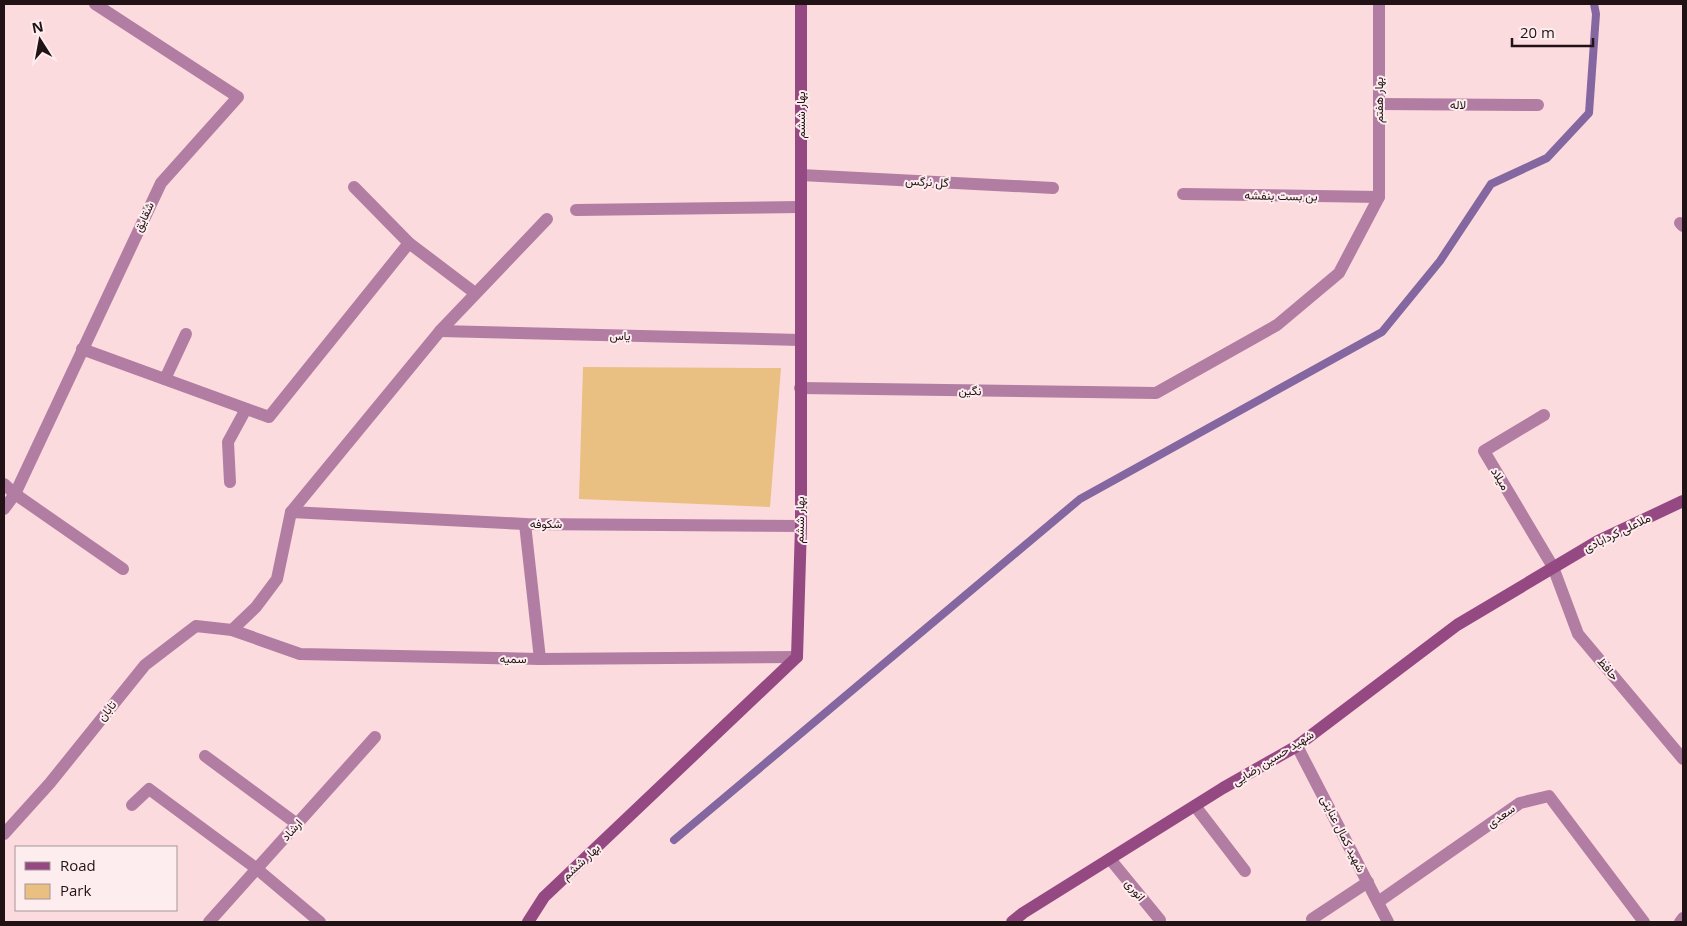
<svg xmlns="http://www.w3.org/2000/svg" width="1687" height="926" font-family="'Open Sans',Vazirmatn,sans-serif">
  <rect width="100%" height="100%" fill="#fcdbdf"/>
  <polygon fill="#eabf82" points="583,367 781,368 770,507 579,499"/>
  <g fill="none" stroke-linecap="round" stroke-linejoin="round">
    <polyline stroke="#8466a0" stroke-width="8" points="674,840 1080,499 1382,332 1440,261 1491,184 1547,158 1589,113 1596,14 1594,4"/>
    <g stroke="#b27da3" stroke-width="12">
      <polyline points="1379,104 1538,105"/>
      <polyline points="801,175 1053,188"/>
      <polyline points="354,187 409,243 475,293"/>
      <polyline points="1183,194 1379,197"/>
      <polyline points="576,210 801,207"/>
      <polyline points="1680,223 1683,226"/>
      <polyline points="440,331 800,340"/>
      <polyline points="82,349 269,417 409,243"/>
      <polyline points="165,379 186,334"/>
      <polyline points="800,388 1156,393 1277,325 1339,273 1379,197 1379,4"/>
      <polyline points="1544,415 1484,451 1553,567 1578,634 1683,759"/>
      <polyline points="230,482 228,442 246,409"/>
      <polyline points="4,484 15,494 123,569"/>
      <polyline points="4,509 15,494 161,183 238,97 95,4"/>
      <polyline points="291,512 525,524 801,526"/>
      <polyline points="525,524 540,659"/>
      <polyline points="232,630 256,607 277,579 291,512 440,331 547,219"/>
      <polyline points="1297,746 1388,922"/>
      <polyline points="205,756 297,824"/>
      <polyline points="132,805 149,789 257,869 320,922"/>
      <polyline points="1195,806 1245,871"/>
      <polyline points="4,834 50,783 145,665 196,626 232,630 300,654 540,659 797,657"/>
      <polyline points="1110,859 1160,920"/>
      <polyline points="1378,902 1520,803 1549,796 1644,922"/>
      <polyline points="1312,919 1368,882"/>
      <polyline points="209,922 375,737"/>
      <polyline points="1680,922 1683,918"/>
    </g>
    <g stroke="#954983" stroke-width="12">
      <polyline points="528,922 544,897 797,657 801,526 801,4"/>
      <polyline points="1012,922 1023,913 1223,788 1297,746 1457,625 1598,541 1683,501"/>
    </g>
  </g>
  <g text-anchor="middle" stroke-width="4" stroke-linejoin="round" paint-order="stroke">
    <g font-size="12" fill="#211315" stroke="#feedef">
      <text transform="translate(1379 100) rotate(-90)" y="4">بهار هفتم</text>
      <text transform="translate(1458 105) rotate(1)" y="4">لاله</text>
      <text transform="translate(801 115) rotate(-90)" y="4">بهار ششم</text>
      <text transform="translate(927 182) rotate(3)" y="4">گل نرگس</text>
      <text transform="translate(1281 196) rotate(1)" y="4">بن بست بنفشه</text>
      <text transform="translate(144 217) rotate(-65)" y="4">شقایق</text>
      <text transform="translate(620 336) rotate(1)" y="4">یاس</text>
      <text transform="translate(970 391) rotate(1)" y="4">نگین</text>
      <text transform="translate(1500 479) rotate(59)" y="4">میلاد</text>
      <text transform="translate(800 520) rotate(-89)" y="4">بهار ششم</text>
      <text x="546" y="528">شکوفه</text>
      <text transform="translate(1617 533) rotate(-26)" y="4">ملاعلی کردابادی</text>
      <text transform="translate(513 659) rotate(1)" y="4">سمیه</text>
      <text transform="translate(1608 669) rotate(50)" y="4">حافظ</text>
      <text transform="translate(107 711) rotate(-51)" y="4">تابان</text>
      <text transform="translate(1273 758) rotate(-32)" y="4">شهید حسین رضایی</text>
      <text transform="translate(1501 816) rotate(-35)" y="4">سعدی</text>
      <text transform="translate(292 830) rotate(-48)" y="4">ارشاد</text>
      <text transform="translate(1343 834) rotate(63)" y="4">شهید کمال عنایتی</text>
      <text transform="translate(581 862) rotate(-43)" y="4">بهار ششم</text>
      <text transform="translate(1135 890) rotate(51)" y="4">انوری</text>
    </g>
  </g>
  <rect width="1687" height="926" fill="none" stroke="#211315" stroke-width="10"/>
  <rect x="15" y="846" width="162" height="65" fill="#feedef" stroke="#a69698"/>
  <rect x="25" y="862" width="25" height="8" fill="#954983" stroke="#a69698"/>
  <text x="60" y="871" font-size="15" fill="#211315">Road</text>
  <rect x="25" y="884" width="25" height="15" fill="#eabf82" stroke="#a69698"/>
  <text x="60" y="896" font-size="15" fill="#211315">Park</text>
  <g transform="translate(40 40) rotate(349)" stroke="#feedef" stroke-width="4" paint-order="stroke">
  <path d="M0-4L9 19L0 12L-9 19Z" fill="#211315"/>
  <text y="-8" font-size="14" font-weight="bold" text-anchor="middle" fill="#211315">N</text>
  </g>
  <path d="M1512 38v8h81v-8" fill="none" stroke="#211315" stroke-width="2.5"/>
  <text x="1520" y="38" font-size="15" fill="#211315" stroke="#feedef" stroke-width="4" paint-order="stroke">20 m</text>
</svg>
